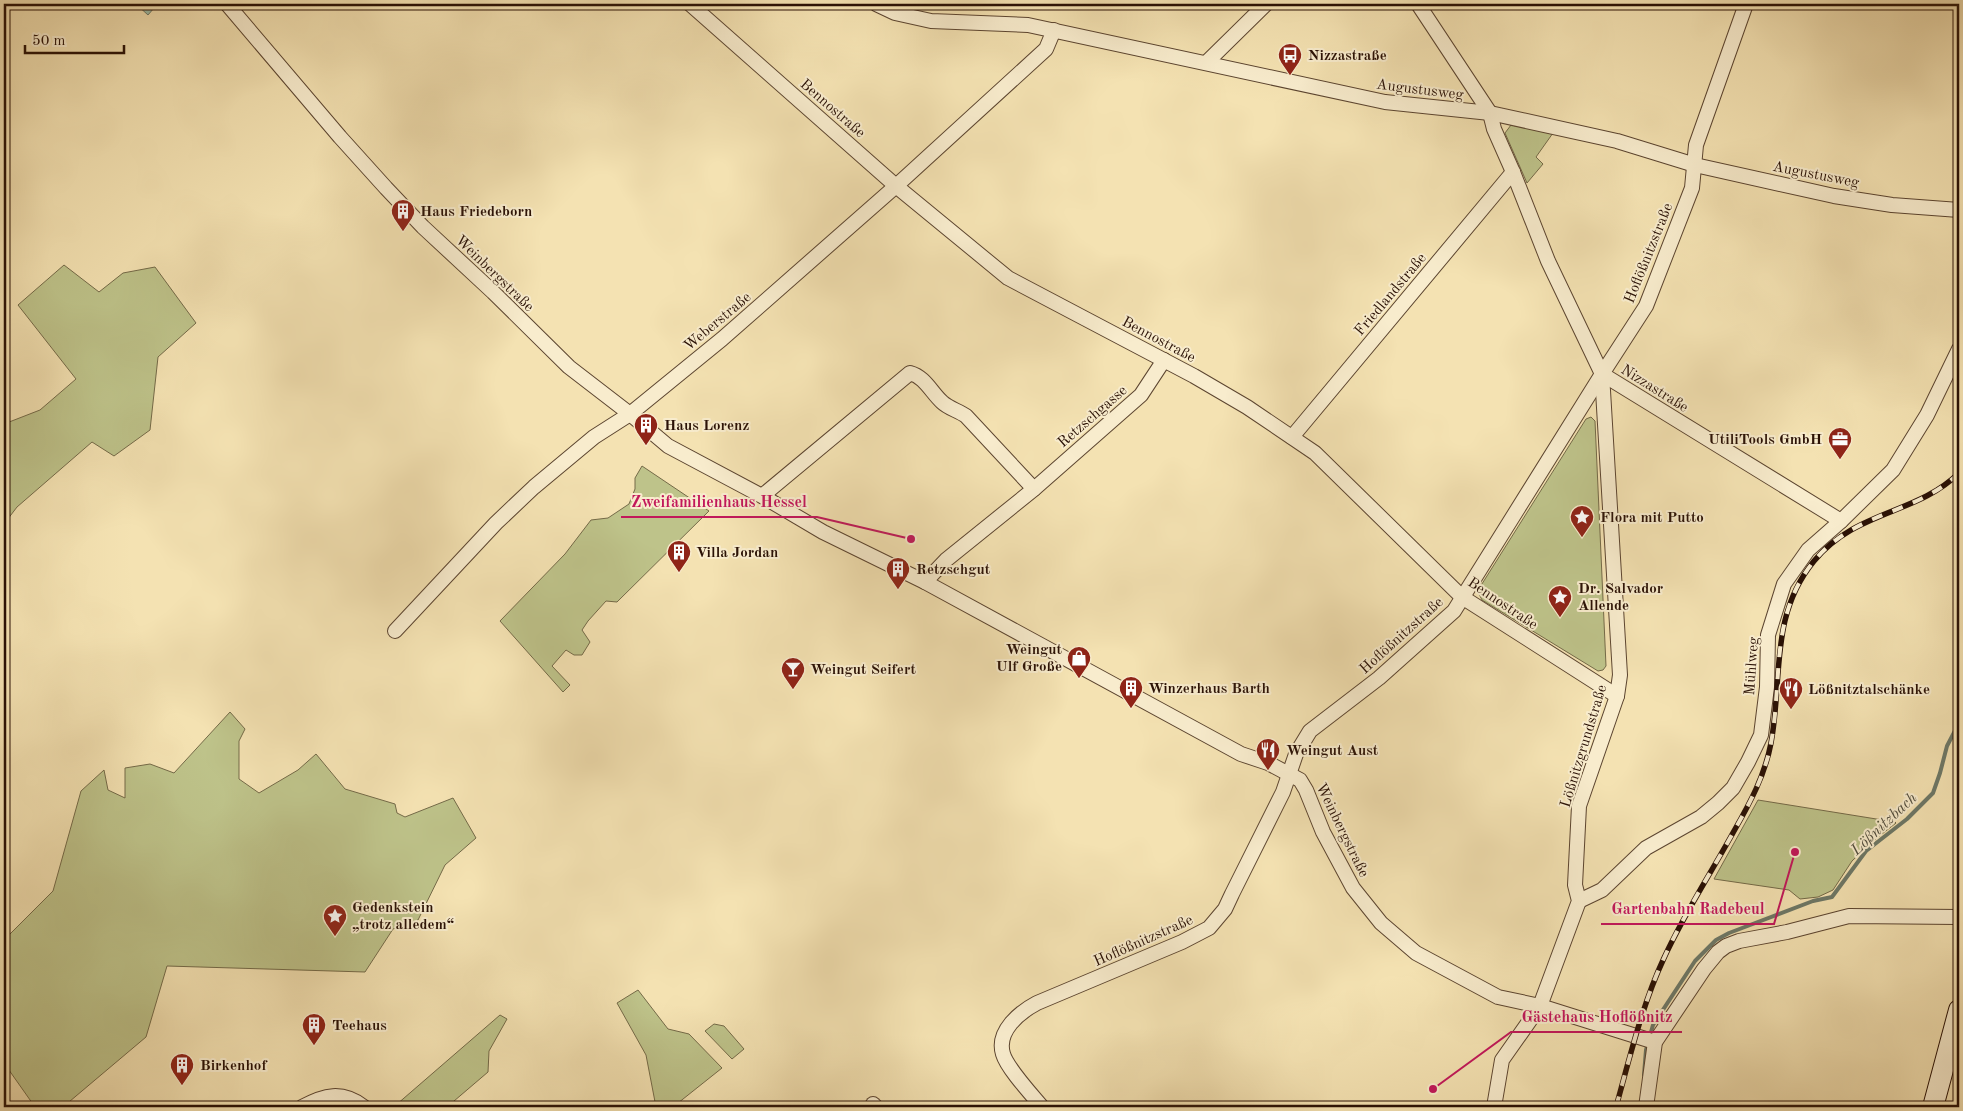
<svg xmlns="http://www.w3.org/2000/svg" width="1963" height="1111" font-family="'Old Standard TT',serif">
  <rect width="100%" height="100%" fill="#f4e2b2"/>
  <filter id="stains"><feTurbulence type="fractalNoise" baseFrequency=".004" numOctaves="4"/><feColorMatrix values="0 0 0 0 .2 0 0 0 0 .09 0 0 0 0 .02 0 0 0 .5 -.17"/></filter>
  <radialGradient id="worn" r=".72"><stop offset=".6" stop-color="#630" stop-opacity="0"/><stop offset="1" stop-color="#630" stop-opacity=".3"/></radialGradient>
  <g fill="#bec38a" stroke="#746a48">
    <polygon points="1511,125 1553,133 1536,157 1543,164 1527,183 1505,133"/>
    <polygon points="64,265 99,292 123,273 155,267 196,323 158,357 150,430 114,456 92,442 17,507 4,524 4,424 40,410 76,379 18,305"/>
    <polygon points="1591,417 1595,421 1606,666 1603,670 1598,671 1482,600 1479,594 1480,587 1586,419"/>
    <polygon points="642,466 709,511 617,602 606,601 588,621 582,630 590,642 582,655 574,655 566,650 552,666 570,685 563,692 500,621 565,554 591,520 608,518 629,504 635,489 635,478"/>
    <polygon points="230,712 245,729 239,741 239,779 259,793 298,770 316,754 345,789 395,804 397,813 405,817 453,798 476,838 445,865 418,920 393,929 365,972 167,966 146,1037 63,1107 35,1107 4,1063 4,940 53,891 81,791 104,770 108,790 125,798 125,768 150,764 174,773"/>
    <polygon points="1758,800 1895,822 1896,823 1873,841 1852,861 1833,890 1818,897 1800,899 1789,890 1714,879"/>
    <polygon points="638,990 668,1029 689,1034 722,1068 673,1107 656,1107 646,1055 617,1003"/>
    <polygon points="500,1015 507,1019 489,1051 488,1072 447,1107 398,1107 396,1105"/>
    <polygon points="714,1024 724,1026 744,1049 732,1059 705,1031"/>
  </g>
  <polygon fill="#9cbeaa" stroke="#6e7968" points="136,4 149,4 154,8 148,15"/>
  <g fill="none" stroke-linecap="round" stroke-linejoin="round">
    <polyline stroke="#6e7968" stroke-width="4" points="1644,1075 1646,1050 1653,1025 1695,961 1716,940 1729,933 1813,901 1832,897 1866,851 1907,819 1933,793 1940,773 1947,746 1959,723"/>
    <g stroke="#5c4530" stroke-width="16">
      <g id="street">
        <polyline points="227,4 340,137 386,188 423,227 493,292 569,367 630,414 668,446 762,496 823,532 925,582 1241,754 1268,763 1300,780 1306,790 1323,832 1353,888 1381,923 1416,953 1498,997 1540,1006 1655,1042"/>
        <polyline points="690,4 896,186 1008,278 1194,376 1247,407 1315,453 1462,597 1617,696"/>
        <polyline points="876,4 895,13 931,21 1028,25 1385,102 1490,113 1617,141 1695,165 1834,196 1892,205 1959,210"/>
        <polyline points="1418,4 1490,113 1494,129 1513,172 1548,261 1602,374 1841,521"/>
        <polyline points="1207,62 1266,4"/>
        <polyline points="1292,437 1513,172"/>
        <path d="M762,496L910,373C925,377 931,392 942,402C948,408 959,411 966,416L1034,489"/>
        <polyline points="925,582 946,560 1034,489 1141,395 1164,360"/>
        <polyline points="395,631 496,523 534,487 594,437 630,414 722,339 896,186 1046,49 1054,30"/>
        <polyline points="1579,901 1602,890 1646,848 1701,817 1718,803 1733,788 1748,762 1761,735 1767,687 1768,635 1784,584 1808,550 1841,521 1893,470 1927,415 1959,349"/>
        <polyline points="873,1104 876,1107"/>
        <path d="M302,1107C324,1095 342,1090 364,1107"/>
        <path d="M1042,1107C1032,1095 1007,1068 1003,1054C996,1031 1020,1012 1037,1003L1182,942L1209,928L1225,909L1232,894L1283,792L1296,754L1310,731L1379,678L1454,611L1602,374L1646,306L1692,188L1696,145L1746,4"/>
        <polyline points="1494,1107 1502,1060 1540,1006 1579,901 1575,885 1579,806 1617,696 1620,675 1602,374"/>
        <polyline points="1646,1107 1655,1042 1704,969 1718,952 1726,946 1739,941 1787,932 1849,916 1959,917"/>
      </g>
    </g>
    <g stroke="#2a1105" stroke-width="22">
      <polyline id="secondary" points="1933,1107 1959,1010"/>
    </g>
    <use href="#street" stroke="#f8eccd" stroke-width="14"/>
    <use href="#secondary" stroke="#f8eccd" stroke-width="20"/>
    <g stroke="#2a1105" stroke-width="5.5">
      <path id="rail" d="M1616,1107C1630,1057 1642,1005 1664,958C1684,914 1711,873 1734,831C1750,803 1765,775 1771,743C1783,679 1769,616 1814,561C1856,510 1916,515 1959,473"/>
    </g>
    <use href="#rail" stroke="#f8eccd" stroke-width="4" stroke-dasharray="11" stroke-linecap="butt"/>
  </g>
  <defs>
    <g id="bus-pin" transform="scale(1.25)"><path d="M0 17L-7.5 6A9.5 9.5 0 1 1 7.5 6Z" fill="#8f2418" stroke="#f8eccd"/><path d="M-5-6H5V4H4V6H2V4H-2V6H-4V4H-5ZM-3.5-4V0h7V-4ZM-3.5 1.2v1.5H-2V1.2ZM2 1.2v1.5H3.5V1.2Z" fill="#fff"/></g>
    <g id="building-pin" transform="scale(1.25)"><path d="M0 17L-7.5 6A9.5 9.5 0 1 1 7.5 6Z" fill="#8f2418" stroke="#f8eccd"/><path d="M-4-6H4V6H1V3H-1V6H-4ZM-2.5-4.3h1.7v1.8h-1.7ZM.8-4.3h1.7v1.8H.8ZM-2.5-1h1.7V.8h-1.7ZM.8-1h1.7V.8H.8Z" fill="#fff"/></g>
    <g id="office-pin" transform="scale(1.25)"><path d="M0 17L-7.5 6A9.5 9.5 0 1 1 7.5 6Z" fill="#8f2418" stroke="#f8eccd"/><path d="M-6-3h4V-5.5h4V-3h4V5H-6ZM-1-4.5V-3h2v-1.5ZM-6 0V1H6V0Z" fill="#fff"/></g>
    <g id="sight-pin" transform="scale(1.25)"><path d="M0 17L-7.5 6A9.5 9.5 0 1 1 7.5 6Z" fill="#8f2418" stroke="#f8eccd"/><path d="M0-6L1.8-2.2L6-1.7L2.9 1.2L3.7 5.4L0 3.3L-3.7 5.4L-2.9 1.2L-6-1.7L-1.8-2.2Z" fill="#fff"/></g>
    <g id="shop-pin" transform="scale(1.25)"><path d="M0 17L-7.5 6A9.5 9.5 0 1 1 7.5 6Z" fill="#8f2418" stroke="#f8eccd"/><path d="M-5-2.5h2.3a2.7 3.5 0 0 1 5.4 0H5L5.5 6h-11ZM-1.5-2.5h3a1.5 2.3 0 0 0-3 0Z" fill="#fff"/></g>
    <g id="bar-pin" transform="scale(1.25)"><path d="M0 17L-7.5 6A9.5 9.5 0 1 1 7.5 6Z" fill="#8f2418" stroke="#f8eccd"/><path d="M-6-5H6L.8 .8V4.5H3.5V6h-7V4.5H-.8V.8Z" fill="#fff"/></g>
    <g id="restaurant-pin" transform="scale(1.25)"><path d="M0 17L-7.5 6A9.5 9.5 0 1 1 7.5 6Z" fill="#8f2418" stroke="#f8eccd"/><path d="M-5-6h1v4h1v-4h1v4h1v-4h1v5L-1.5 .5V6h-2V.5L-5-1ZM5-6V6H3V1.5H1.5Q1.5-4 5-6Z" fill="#fff"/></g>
  </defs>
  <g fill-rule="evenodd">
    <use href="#bus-pin" x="1290" y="55"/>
    <use href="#building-pin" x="403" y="211"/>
    <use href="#building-pin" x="646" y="425"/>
    <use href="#office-pin" x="1840" y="439"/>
    <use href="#sight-pin" x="1582" y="517"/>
    <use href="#building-pin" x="679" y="552"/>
    <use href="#building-pin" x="898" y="569"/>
    <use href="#sight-pin" x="1560" y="597"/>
    <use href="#shop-pin" x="1079" y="658"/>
    <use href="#bar-pin" x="793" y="669"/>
    <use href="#building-pin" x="1131" y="688"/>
    <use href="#restaurant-pin" x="1791" y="689"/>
    <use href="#restaurant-pin" x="1268" y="750"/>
    <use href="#sight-pin" x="335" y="916"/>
    <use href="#building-pin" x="314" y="1025"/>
    <use href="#building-pin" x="182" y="1065"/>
  </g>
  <g text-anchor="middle" stroke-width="4" stroke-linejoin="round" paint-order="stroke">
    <g font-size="15" font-weight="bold" fill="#2a1105" stroke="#f8eccd" text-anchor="start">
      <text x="1308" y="60">Nizzastraße</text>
      <text x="420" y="216">Haus Friedeborn</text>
      <text x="664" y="430">Haus Lorenz</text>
      <text x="1822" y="444" text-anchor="end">UtiliTools GmbH</text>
      <text x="1600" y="522">Flora mit Putto</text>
      <text x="696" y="557">Villa Jordan</text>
      <text x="916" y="574">Retzschgut</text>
      <text x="1578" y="593">Dr. Salvador<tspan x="1578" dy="17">Allende</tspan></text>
      <text x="1062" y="654" text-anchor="end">Weingut<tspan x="1062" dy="17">Ulf Große</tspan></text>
      <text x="810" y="674">Weingut Seifert</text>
      <text x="1148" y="693">Winzerhaus Barth</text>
      <text x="1808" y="694">Lößnitztalschänke</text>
      <text x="1286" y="755">Weingut Aust</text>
      <text x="352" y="912">Gedenkstein<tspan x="352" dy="17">„trotz alledem“</tspan></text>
      <text x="332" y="1030">Teehaus</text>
      <text x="200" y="1070">Birkenhof</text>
    </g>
    <g font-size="15" fill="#2a1105" stroke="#f8eccd">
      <text transform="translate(1420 89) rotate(7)" y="5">Augustusweg</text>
      <text transform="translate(833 108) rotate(41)" y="5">Bennostraße</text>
      <text transform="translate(1816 174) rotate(11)" y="5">Augustusweg</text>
      <text transform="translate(1648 253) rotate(-68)" y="5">Hoflößnitzstraße</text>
      <text transform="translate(495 273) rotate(44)" y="5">Weinbergstraße</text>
      <text transform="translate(1390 294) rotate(-50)" y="5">Friedlandstraße</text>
      <text transform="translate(717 321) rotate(-40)" y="5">Weberstraße</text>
      <text transform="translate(1159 339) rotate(28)" y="5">Bennostraße</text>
      <text transform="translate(1655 388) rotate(32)" y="5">Nizzastraße</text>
      <text transform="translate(1092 416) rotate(-41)" y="5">Retzschgasse</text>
      <text transform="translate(1503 603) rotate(34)" y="5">Bennostraße</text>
      <text transform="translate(1401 635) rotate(-42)" y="5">Hoflößnitzstraße</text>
      <text transform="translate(1751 666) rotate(-86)" y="5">Mühlweg</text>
      <text transform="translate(1583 746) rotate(-73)" y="5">Lößnitzgrundstraße</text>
      <text transform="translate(1343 830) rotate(64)" y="5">Weinbergstraße</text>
      <text transform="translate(1143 940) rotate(-24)" y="5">Hoflößnitzstraße</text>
    </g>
    <g font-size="16" font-style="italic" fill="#524e3f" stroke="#f8eccd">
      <text transform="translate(1883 823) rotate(-43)" y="6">Lößnitzbach</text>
    </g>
  </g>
  <path fill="none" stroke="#c2185b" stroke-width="2" d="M911 539L817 517H621M1795 852L1774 924H1601M1433 1089L1511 1032H1682"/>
  <g fill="#c2185b" stroke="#f8eccd" stroke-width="2">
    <circle cx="911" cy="539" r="5"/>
    <circle cx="1795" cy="852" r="5"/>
    <circle cx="1433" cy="1089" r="5"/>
  </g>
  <g font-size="16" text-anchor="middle" font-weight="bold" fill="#c2185b" stroke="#f8eccd" stroke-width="4" stroke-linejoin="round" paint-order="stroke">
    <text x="719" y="507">Zweifamilienhaus Hessel</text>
    <text x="1688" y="914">Gartenbahn Radebeul</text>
    <text x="1597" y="1022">Gästehaus Hoflößnitz</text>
  </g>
  <rect width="1963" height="1111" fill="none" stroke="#f4e2b2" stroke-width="20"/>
  <rect x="5" y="5" width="1953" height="1101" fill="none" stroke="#2a1105" stroke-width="2.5"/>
  <rect x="10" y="10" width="1943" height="1091" fill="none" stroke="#2a1105"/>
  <path d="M25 45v8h99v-8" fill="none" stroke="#2a1105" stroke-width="2.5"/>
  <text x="32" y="45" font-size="15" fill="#2a1105" stroke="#f8eccd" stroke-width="4" paint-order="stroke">50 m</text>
  <rect width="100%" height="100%" filter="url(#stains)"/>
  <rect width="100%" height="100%" fill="url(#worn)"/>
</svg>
